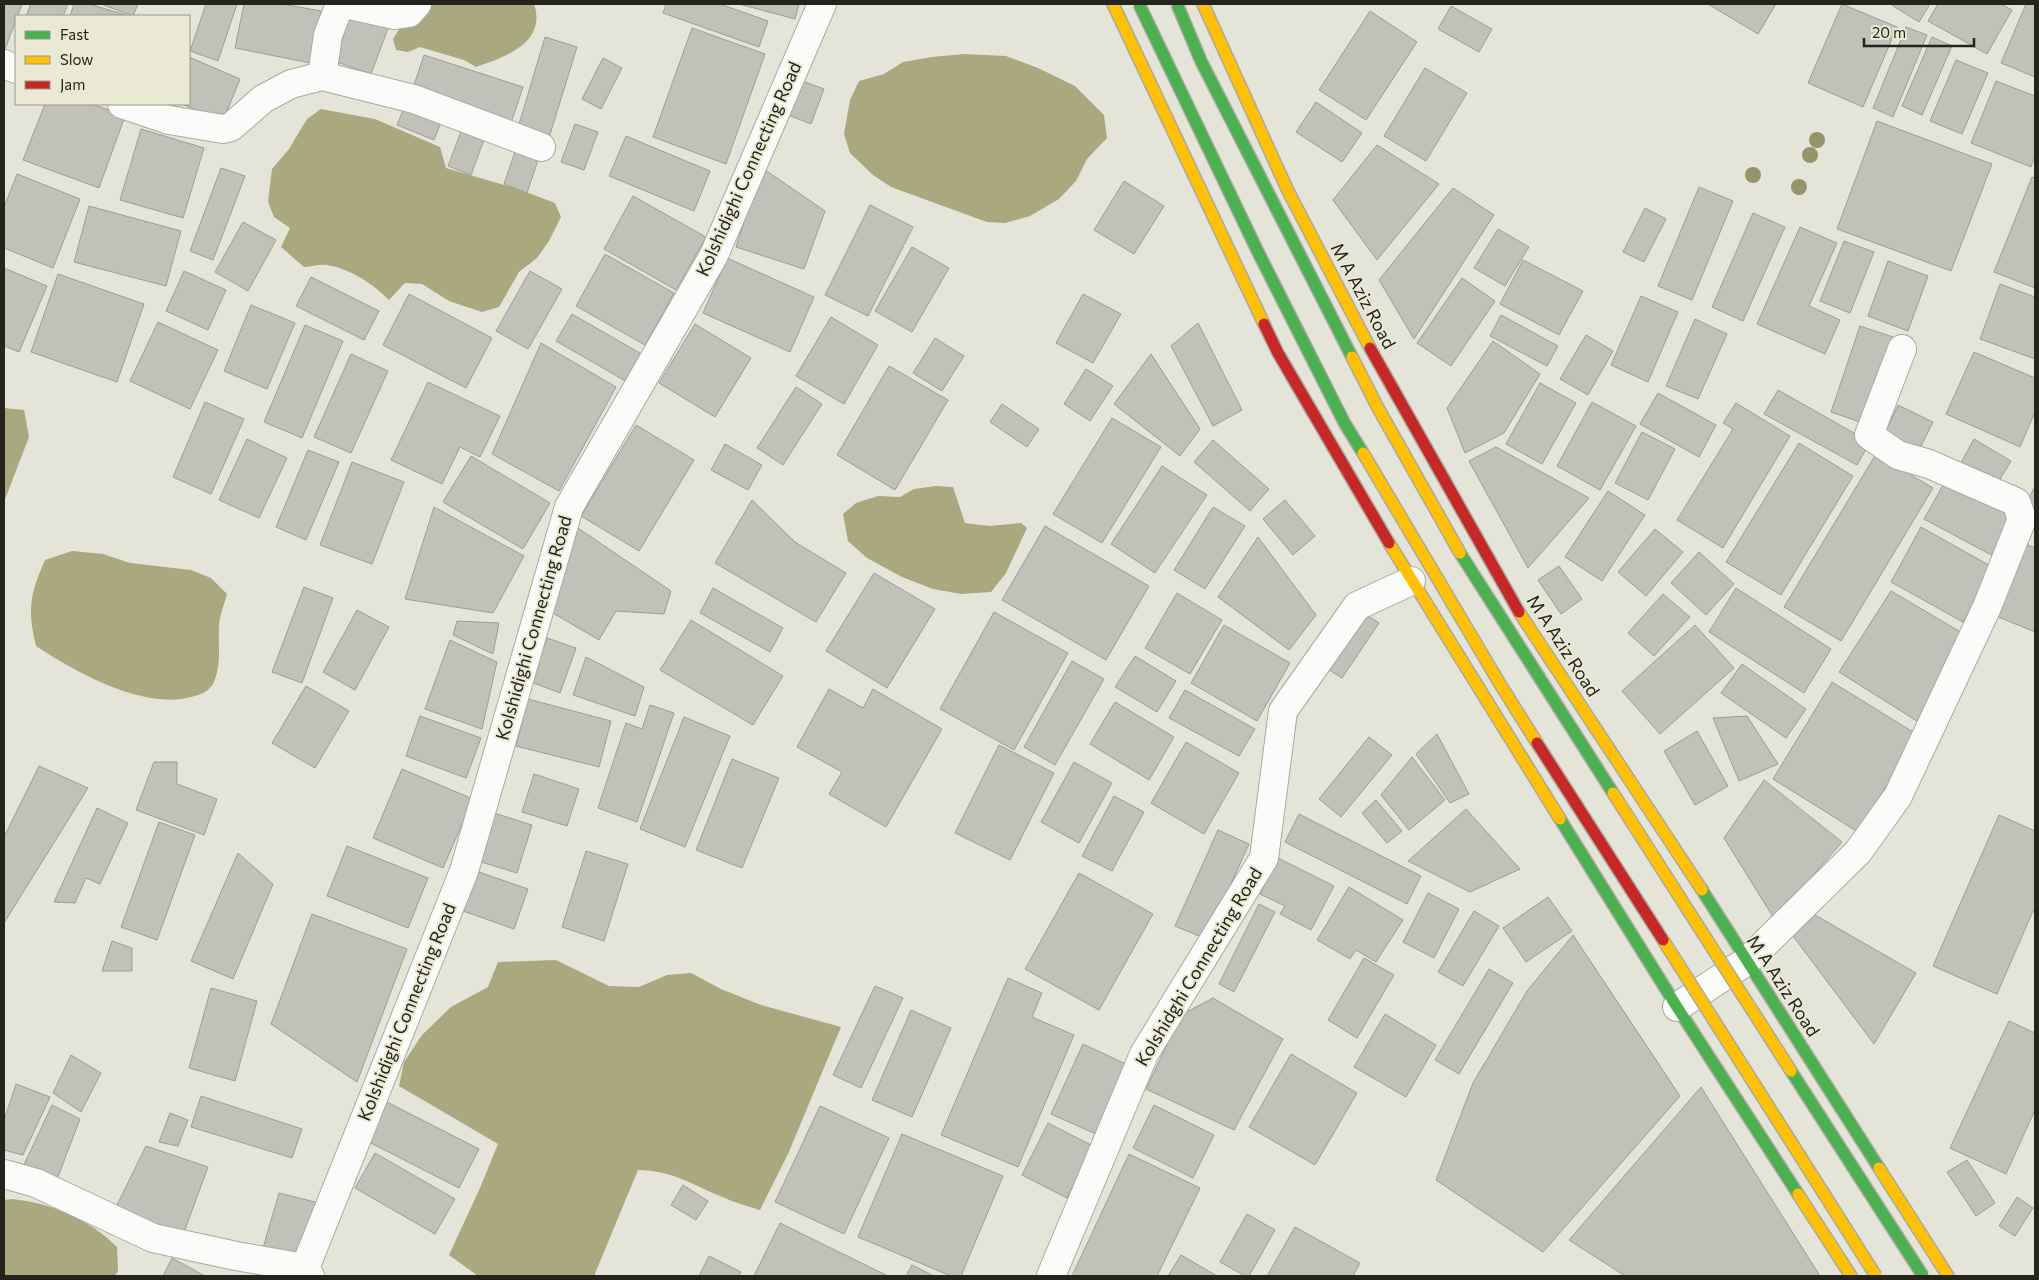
<svg xmlns="http://www.w3.org/2000/svg" width="2039" height="1280" font-family="Commissioner,sans-serif">
  <rect width="100%" height="100%" fill="#e4e4d9"/>
  <g fill="#aaa87f">
    <path d="M422,4H534C547,43 505,57 476,67L464,60L420,47L408,52L396,50L393,39L403,23Z"/>
    <polygon points="964,54 1006,56 1038,68 1075,86 1104,115 1107,138 1087,159 1076,181 1059,199 1030,216 1005,223 987,222 891,187 873,175 850,153 844,134 850,100 859,81 884,74 903,62 932,57"/>
    <path d="M321,109L375,119L440,147L446,168L521,190L555,203L561,217L549,241L537,258L519,272L499,307L482,312L449,301L422,284L405,283L389,300C373,284 351,269 327,265C320,264 311,267 304,267L281,247L290,228L274,217L268,202L272,169L289,149L307,119Z"/>
    <polygon points="4,408 24,410 29,437 4,502"/>
    <polygon points="936,486 953,487 965,523 990,526 1021,523 1027,528 1006,573 991,592 961,594 933,589 902,577 867,558 848,541 843,514 856,503 878,496 900,497 914,489"/>
    <path d="M72,551L103,554L130,563L191,570L211,578L227,594C224,605 219,617 219,627C218,647 222,665 213,684C207,693 201,694 191,697C143,710 75,672 36,646C27,609 30,594 45,560Z"/>
    <path d="M556,960L609,986L639,987L667,975L691,973L721,989L761,1005L841,1027L788,1154L760,1210C747,1206 733,1202 720,1196C688,1183 674,1171 638,1170L594,1276H478L449,1255L480,1188L498,1144L399,1086L404,1062L422,1035L451,1007L488,987L498,962Z"/>
    <path d="M12,1199C51,1203 89,1219 117,1247L118,1272L114,1276H5L4,1200Z"/>
  </g>
  <g fill="#c1c1b9" stroke="#9e9d95">
    <polygon points="4,4 22,4 4,52"/>
    <polygon points="31,4 68,4 63,16 26,16"/>
    <polygon points="74,4 89,4 126,15 70,16"/>
    <polygon points="101,4 138,4 133,16"/>
    <polygon points="206,4 237,4 218,61 190,51"/>
    <polygon points="244,4 282,4 321,11 310,63 235,48"/>
    <polygon points="666,4 720,4 768,21 759,47 663,13"/>
    <polygon points="739,4 799,4 795,19"/>
    <polygon points="1708,4 1776,4 1758,34"/>
    <polygon points="1842,4 1897,27 1863,107 1808,83"/>
    <polygon points="1890,4 1930,4 1919,22"/>
    <polygon points="1938,4 2001,4 2012,10 1987,54 1928,21"/>
    <polygon points="2026,4 2035,4 2035,77 2001,63"/>
    <polygon points="1451,6 1492,29 1479,52 1438,29"/>
    <polygon points="351,8 390,23 371,74 331,60"/>
    <polygon points="1370,11 1417,42 1366,120 1319,90"/>
    <polygon points="1906,27 1927,35 1893,117 1873,108"/>
    <polygon points="692,28 765,54 726,164 653,137"/>
    <polygon points="545,37 577,47 548,141 517,131"/>
    <polygon points="1932,37 1952,46 1922,115 1902,106"/>
    <polygon points="424,55 523,87 510,126 411,94"/>
    <polygon points="189,57 240,79 223,121 182,104 189,104"/>
    <polygon points="603,58 622,68 601,109 582,99"/>
    <polygon points="1956,60 1988,73 1962,134 1930,121"/>
    <polygon points="1425,68 1467,93 1426,161 1384,136"/>
    <polygon points="800,80 824,89 811,124 788,115"/>
    <polygon points="1996,81 2035,96 2035,156 2031,167 1971,143"/>
    <polygon points="1316,102 1362,133 1342,162 1296,132"/>
    <polygon points="406,103 443,117 434,140 397,125"/>
    <polygon points="45,104 92,104 125,116 99,188 23,160"/>
    <polygon points="1877,121 1992,164 1951,271 1837,229"/>
    <polygon points="575,124 598,132 584,170 561,162"/>
    <polygon points="141,129 204,148 183,218 120,200"/>
    <polygon points="462,129 485,137 471,175 448,166"/>
    <polygon points="626,136 710,171 694,211 609,176"/>
    <polygon points="1377,145 1439,184 1377,260 1333,200"/>
    <polygon points="517,146 540,154 527,193 504,184"/>
    <polygon points="761,167 825,211 804,269 736,247"/>
    <polygon points="221,168 245,176 213,260 190,251"/>
    <polygon points="17,174 80,199 53,268 4,248 4,207"/>
    <polygon points="2032,177 2035,178 2035,288 1994,272"/>
    <polygon points="1124,181 1164,206 1134,254 1094,230"/>
    <polygon points="1699,187 1733,201 1692,300 1658,286"/>
    <polygon points="1453,188 1494,215 1414,339 1379,280"/>
    <polygon points="633,196 706,237 676,290 604,249"/>
    <polygon points="870,205 913,227 868,316 825,295"/>
    <polygon points="89,206 181,231 166,286 74,262"/>
    <polygon points="1645,208 1666,219 1644,262 1623,252"/>
    <polygon points="1753,213 1785,227 1743,321 1712,307"/>
    <polygon points="243,222 276,240 248,291 215,272"/>
    <polygon points="1800,227 1837,243 1809,306 1840,320 1825,354 1757,324"/>
    <polygon points="1498,229 1529,247 1505,286 1474,268"/>
    <polygon points="1844,241 1874,252 1850,313 1820,301"/>
    <polygon points="912,247 949,268 912,332 875,311"/>
    <polygon points="605,254 674,293 645,345 576,306"/>
    <polygon points="727,258 814,297 790,352 703,313"/>
    <polygon points="1523,260 1583,291 1559,335 1500,304"/>
    <polygon points="1888,261 1928,276 1908,331 1868,316"/>
    <polygon points="4,268 47,286 19,352 4,346"/>
    <polygon points="184,271 226,290 208,330 166,311"/>
    <polygon points="530,271 562,289 528,349 496,331"/>
    <polygon points="58,274 144,304 117,382 31,352"/>
    <polygon points="311,277 379,311 364,340 296,306"/>
    <polygon points="1462,278 1495,301 1451,366 1417,343"/>
    <polygon points="2000,284 2035,297 2035,359 1980,339"/>
    <polygon points="409,294 492,338 466,388 383,345"/>
    <polygon points="1083,294 1121,314 1093,363 1056,343"/>
    <polygon points="1641,296 1678,312 1648,382 1611,365"/>
    <polygon points="251,305 295,323 267,389 224,371"/>
    <polygon points="572,314 645,356 629,383 556,341"/>
    <polygon points="1501,315 1558,346 1547,366 1490,336"/>
    <polygon points="831,317 878,345 844,404 796,376"/>
    <polygon points="1695,319 1727,334 1698,399 1666,386"/>
    <polygon points="158,322 218,350 190,409 130,381"/>
    <polygon points="1198,323 1242,410 1213,426 1171,346"/>
    <polygon points="695,324 751,358 715,417 659,383"/>
    <polygon points="305,325 343,341 302,438 264,422"/>
    <polygon points="1860,326 1893,337 1863,423 1831,412"/>
    <polygon points="1586,335 1613,351 1588,395 1560,379"/>
    <polygon points="935,338 964,356 942,391 913,373"/>
    <polygon points="1493,341 1540,374 1504,433 1465,453 1447,408"/>
    <polygon points="541,343 616,387 559,491 492,454"/>
    <polygon points="1974,352 2035,378 2035,412 2020,447 1946,414"/>
    <polygon points="351,354 388,371 351,453 314,437"/>
    <polygon points="1151,354 1200,429 1180,456 1114,404"/>
    <polygon points="889,366 948,400 895,490 837,455"/>
    <polygon points="1086,369 1113,386 1090,421 1064,404"/>
    <polygon points="428,382 500,416 480,457 460,447 442,484 391,460"/>
    <polygon points="1540,383 1576,403 1542,464 1506,444"/>
    <polygon points="796,387 822,404 783,465 757,448"/>
    <polygon points="1778,390 1870,442 1857,465 1764,414"/>
    <polygon points="1658,393 1716,425 1699,457 1640,424"/>
    <polygon points="205,402 244,419 211,494 173,477"/>
    <polygon points="1592,402 1636,426 1600,490 1557,466"/>
    <polygon points="1736,403 1790,436 1723,548 1677,520 1733,429 1723,423"/>
    <polygon points="1002,404 1039,429 1027,447 990,422"/>
    <polygon points="1898,405 1933,422 1917,454 1883,437"/>
    <polygon points="1112,418 1161,447 1102,543 1053,514"/>
    <polygon points="636,425 694,460 639,551 581,516"/>
    <polygon points="1642,432 1675,449 1648,500 1615,483"/>
    <polygon points="247,439 287,458 259,518 219,500"/>
    <polygon points="1974,439 2011,461 1994,489 1958,468"/>
    <polygon points="1213,440 1269,489 1250,511 1194,462"/>
    <polygon points="1799,443 1853,476 1781,595 1726,562"/>
    <polygon points="725,444 762,465 748,490 711,470"/>
    <polygon points="1496,447 1589,498 1528,568 1469,461"/>
    <polygon points="308,450 339,462 306,540 276,527"/>
    <polygon points="1876,454 1933,488 1841,641 1784,607"/>
    <polygon points="471,456 550,503 523,549 443,502"/>
    <polygon points="352,462 404,482 372,564 320,545"/>
    <polygon points="1162,466 1207,495 1155,573 1111,544"/>
    <polygon points="1947,478 2017,516 1995,557 1924,519"/>
    <polygon points="2035,486 2035,509 2026,504"/>
    <polygon points="1608,491 1645,515 1602,581 1565,557"/>
    <polygon points="752,500 795,542 846,573 816,622 715,563"/>
    <polygon points="1285,500 1315,536 1293,555 1263,519"/>
    <polygon points="434,507 524,556 493,613 405,599"/>
    <polygon points="1213,507 1245,526 1205,589 1174,570"/>
    <polygon points="575,526 671,591 664,614 616,611 599,640 546,609"/>
    <polygon points="1045,526 1149,586 1106,660 1002,600"/>
    <polygon points="1921,527 1994,568 1963,622 1891,582"/>
    <polygon points="1655,529 1683,552 1646,596 1618,572"/>
    <polygon points="1258,537 1316,615 1289,650 1218,597"/>
    <polygon points="2021,542 2035,548 2035,632 1991,614"/>
    <polygon points="1699,552 1734,584 1706,615 1671,583"/>
    <polygon points="1559,566 1582,599 1561,614 1538,580"/>
    <polygon points="874,573 935,609 887,688 826,651"/>
    <polygon points="304,587 333,598 302,683 272,672"/>
    <polygon points="713,588 783,628 770,652 700,613"/>
    <polygon points="1736,588 1831,649 1804,693 1709,632"/>
    <polygon points="1891,591 1964,634 1923,725 1839,672"/>
    <polygon points="1177,593 1222,620 1190,674 1145,648"/>
    <polygon points="1663,594 1690,617 1654,656 1628,633"/>
    <polygon points="357,610 389,627 355,690 323,672"/>
    <polygon points="994,612 1068,653 1014,750 940,709"/>
    <polygon points="1362,612 1379,623 1342,678 1325,667"/>
    <polygon points="691,620 783,676 753,725 660,670"/>
    <polygon points="457,621 499,623 493,654 453,635"/>
    <polygon points="1224,625 1290,663 1257,721 1191,683"/>
    <polygon points="1695,625 1734,668 1660,734 1622,691"/>
    <polygon points="547,638 576,648 560,693 531,682"/>
    <polygon points="450,640 497,662 482,729 425,709"/>
    <polygon points="1135,656 1176,681 1157,712 1115,687"/>
    <polygon points="586,657 644,687 635,716 573,695"/>
    <polygon points="1072,661 1104,679 1055,765 1024,747"/>
    <polygon points="1742,664 1806,709 1786,738 1721,693"/>
    <polygon points="1832,682 1918,735 1858,832 1773,779"/>
    <polygon points="306,686 349,711 315,768 272,743"/>
    <polygon points="829,689 863,708 873,689 942,729 886,827 829,794 842,772 797,747"/>
    <polygon points="1185,690 1255,729 1239,756 1169,718"/>
    <polygon points="528,699 611,721 599,767 516,746"/>
    <polygon points="1115,702 1174,737 1149,780 1090,744"/>
    <polygon points="650,705 674,713 637,822 598,808 626,723 642,729"/>
    <polygon points="420,716 481,738 466,778 406,756"/>
    <polygon points="1747,716 1778,764 1739,781 1713,718"/>
    <polygon points="684,717 730,736 685,847 640,829"/>
    <polygon points="1697,731 1728,786 1695,805 1664,751"/>
    <polygon points="1437,734 1469,794 1450,803 1416,754"/>
    <polygon points="1369,737 1392,755 1341,817 1319,799"/>
    <polygon points="1186,742 1239,773 1204,834 1151,803"/>
    <polygon points="999,745 1054,773 1010,860 955,833"/>
    <polygon points="1412,757 1445,800 1409,830 1381,795"/>
    <polygon points="732,759 779,778 742,868 696,850"/>
    <polygon points="154,762 177,762 177,784 217,799 204,835 136,810"/>
    <polygon points="1074,762 1112,783 1079,843 1041,822"/>
    <polygon points="39,766 88,788 4,923 4,837"/>
    <polygon points="402,769 473,799 443,868 373,838"/>
    <polygon points="534,774 579,789 567,826 522,812"/>
    <polygon points="1764,780 1842,842 1775,920 1724,838"/>
    <polygon points="1114,796 1144,812 1112,871 1082,856"/>
    <polygon points="1376,800 1402,831 1387,843 1362,813"/>
    <polygon points="97,808 128,823 100,884 86,878 75,903 54,902"/>
    <polygon points="1466,809 1520,869 1470,892 1408,861"/>
    <polygon points="494,813 532,825 517,873 478,861"/>
    <polygon points="1299,814 1421,876 1407,904 1285,842"/>
    <polygon points="1999,815 2035,831 2035,912 2033,911 1997,994 1933,966"/>
    <polygon points="159,822 195,835 157,940 121,927"/>
    <polygon points="1218,830 1249,844 1206,939 1175,926"/>
    <polygon points="347,846 428,878 408,928 327,896"/>
    <polygon points="586,851 628,864 604,941 562,927"/>
    <polygon points="238,853 273,884 233,979 191,961"/>
    <polygon points="1278,858 1334,886 1311,930 1280,914 1285,906 1260,894"/>
    <polygon points="476,871 528,889 514,929 463,911"/>
    <polygon points="1079,873 1153,914 1099,1010 1025,969"/>
    <polygon points="1349,887 1403,920 1376,962 1356,950 1350,959 1317,940"/>
    <polygon points="1428,893 1459,909 1434,958 1403,942"/>
    <polygon points="1548,897 1572,931 1526,962 1503,928"/>
    <polygon points="1259,904 1275,912 1234,992 1219,984"/>
    <polygon points="1474,911 1499,926 1463,986 1438,972"/>
    <polygon points="312,914 407,949 357,1082 271,1024"/>
    <polygon points="1815,915 1916,973 1874,1044 1793,936"/>
    <polygon points="1573,935 1680,1096 1543,1252 1436,1180 1473,1083 1527,991"/>
    <polygon points="112,941 132,948 132,971 102,971"/>
    <polygon points="1364,958 1394,975 1357,1038 1328,1020"/>
    <polygon points="1489,969 1513,983 1459,1074 1435,1060"/>
    <polygon points="1008,978 1042,993 1032,1017 1074,1035 1018,1167 941,1135"/>
    <polygon points="875,986 903,998 861,1088 833,1075"/>
    <polygon points="211,988 257,1001 235,1081 189,1068"/>
    <polygon points="1213,998 1283,1039 1234,1130 1146,1089 1181,1015"/>
    <polygon points="911,1010 951,1028 912,1117 872,1100"/>
    <polygon points="1385,1014 1436,1045 1406,1097 1354,1067"/>
    <polygon points="2009,1021 2035,1033 2035,1110 2006,1174 1950,1148"/>
    <polygon points="1083,1044 1130,1066 1098,1135 1051,1114"/>
    <polygon points="1291,1054 1357,1093 1315,1165 1249,1127"/>
    <polygon points="71,1055 101,1073 81,1112 53,1093"/>
    <polygon points="16,1084 50,1097 23,1155 4,1150 4,1120"/>
    <polygon points="1701,1087 1820,1276 1625,1276 1569,1240"/>
    <polygon points="201,1096 302,1129 292,1158 191,1127"/>
    <polygon points="385,1101 479,1149 459,1188 365,1140"/>
    <polygon points="52,1105 80,1119 56,1182 22,1169"/>
    <polygon points="1154,1105 1214,1135 1193,1178 1133,1148"/>
    <polygon points="820,1106 889,1138 844,1234 775,1202"/>
    <polygon points="170,1113 188,1120 178,1146 159,1142"/>
    <polygon points="1048,1123 1093,1146 1067,1198 1022,1175"/>
    <polygon points="902,1134 1003,1176 961,1276 951,1276 858,1237"/>
    <polygon points="146,1146 208,1167 183,1235 115,1209"/>
    <polygon points="375,1153 455,1199 435,1234 355,1188"/>
    <polygon points="1129,1154 1200,1188 1157,1276 1072,1276"/>
    <polygon points="1967,1160 1995,1203 1976,1216 1947,1172"/>
    <polygon points="683,1185 708,1201 696,1220 671,1205"/>
    <polygon points="279,1193 319,1203 296,1255 263,1248"/>
    <polygon points="2017,1197 2033,1208 2015,1236 1999,1226"/>
    <polygon points="1247,1214 1275,1230 1249,1276 1245,1276 1220,1262"/>
    <polygon points="780,1223 888,1276 754,1276"/>
    <polygon points="1295,1227 1360,1263 1353,1276 1267,1276"/>
    <polygon points="1181,1255 1217,1276 1168,1276"/>
    <polygon points="709,1256 741,1272 738,1276 699,1276"/>
    <polygon points="172,1258 205,1276 163,1276"/>
    <polygon points="912,1265 934,1276 906,1276"/>
  </g>
  <g fill="none" stroke-linecap="round" stroke-linejoin="round">
    <g stroke="#aaaaa1" stroke-width="30">
      <g id="street">
        <polyline points="345,4 395,15 409,13 417,4"/>
        <polyline points="4,64 16,69"/>
        <polyline points="322,76 328,35 340,4"/>
        <polyline points="122,104 169,120 223,129 231,127 263,99 291,84 322,76 414,99 541,147"/>
        <polyline points="1677,1007 1747,961 1858,852 1898,796 1987,607 2022,519 2016,502 1929,464 1898,455 1869,435 1902,349"/>
        <polyline points="4,1174 36,1183 153,1238 236,1256 305,1268"/>
        <polyline points="310,1276 305,1268 464,871 569,507 714,255 822,4"/>
        <polyline points="1051,1276 1144,1054 1264,858 1283,711 1357,606 1411,581"/>
      </g>
    </g>
    <g stroke="#aaaaa1" stroke-width="14">
      <g id="fast">
        <polyline points="1560,819 1677,1007 1798,1194"/>
        <polyline points="1702,890 1879,1168"/>
      </g>
    </g>
    <g stroke="#aaaaa1" stroke-width="14">
      <g id="slow">
        <polyline points="1113,4 1264,324"/>
        <polyline points="1203,4 1288,191 1370,348"/>
        <polyline points="1389,543 1560,819"/>
        <polyline points="1519,612 1702,890"/>
        <polyline points="1879,1168 1948,1276"/>
        <polyline points="1798,1194 1851,1276"/>
      </g>
    </g>
    <g stroke="#aaaaa1" stroke-width="14">
      <g id="jam">
        <polyline points="1264,324 1278,353 1389,543"/>
        <polyline points="1370,348 1519,612"/>
      </g>
    </g>
    <use href="#street" stroke="#fbfbf9" stroke-width="28"/>
    <use href="#fast" stroke="#4caf50" stroke-width="11"/>
    <use href="#slow" stroke="#ffc107" stroke-width="11"/>
    <use href="#jam" stroke="#c62828" stroke-width="11"/>
    <g stroke="#aaaaa1" stroke-width="14" stroke-linecap="butt">
      <g id="fast-bridge">
        <polyline points="1139,4 1257,250 1345,424 1363,453"/>
        <polyline points="1177,4 1201,61 1352,357"/>
        <polyline points="1460,553 1613,793"/>
        <polyline points="1791,1071 1923,1276"/>
      </g>
    </g>
    <g stroke="#aaaaa1" stroke-width="14" stroke-linecap="butt">
      <g id="slow-bridge">
        <polyline points="1352,357 1378,408 1460,553"/>
        <polyline points="1363,453 1500,684 1537,743"/>
        <polyline points="1613,793 1791,1071"/>
        <polyline points="1663,940 1876,1276"/>
      </g>
    </g>
    <g stroke="#aaaaa1" stroke-width="14" stroke-linecap="butt">
      <polyline id="jam-bridge" points="1537,743 1663,940"/>
    </g>
    <use href="#fast-bridge" stroke="#4caf50" stroke-width="11"/>
    <use href="#slow-bridge" stroke="#ffc107" stroke-width="11"/>
    <use href="#jam-bridge" stroke="#c62828" stroke-width="11"/>
  </g>
  <g fill="#96946a">
    <circle cx="1817" cy="140" r="8"/>
    <circle cx="1810" cy="155" r="8"/>
    <circle cx="1753" cy="175" r="8"/>
    <circle cx="1799" cy="187" r="8"/>
  </g>
  <g text-anchor="middle" stroke-width="4" stroke-linejoin="round" paint-order="stroke">
    <g font-size="18" fill="#24241d" stroke="#e9e9d4">
      <text transform="translate(749 169) rotate(-66)" y="6">Kolshidighi Connecting Road</text>
      <text transform="translate(1363 296) rotate(62)" y="6">M A Aziz Road</text>
      <text transform="translate(534 628) rotate(-74)" y="6">Kolshidighi Connecting Road</text>
      <text transform="translate(1563 646) rotate(57)" y="6">M A Aziz Road</text>
      <text transform="translate(1199 967) rotate(-59)" y="6">Kolshidghi Connecting Road</text>
      <text transform="translate(1783 986) rotate(57)" y="6">M A Aziz Road</text>
      <text transform="translate(407 1012) rotate(-68)" y="6">Kolshidighi Connecting Road</text>
    </g>
  </g>
  <rect width="2039" height="1280" fill="none" stroke="#24241d" stroke-width="10"/>
  <rect x="15" y="15" width="175" height="90" fill="#e9e9d4" stroke="#9a9a8b"/>
  <rect x="25" y="31" width="25" height="8" fill="#4caf50" stroke="#9a9a8b"/>
  <text x="60" y="40" font-size="15" fill="#24241d">Fast</text>
  <rect x="25" y="56" width="25" height="8" fill="#ffc107" stroke="#9a9a8b"/>
  <text x="60" y="65" font-size="15" fill="#24241d">Slow</text>
  <rect x="25" y="81" width="25" height="8" fill="#c62828" stroke="#9a9a8b"/>
  <text x="60" y="90" font-size="15" fill="#24241d">Jam</text>
  <path d="M1864 38v8h110v-8" fill="none" stroke="#24241d" stroke-width="2.5"/>
  <text x="1872" y="38" font-size="15" fill="#24241d" stroke="#e9e9d4" stroke-width="4" paint-order="stroke">20 m</text>
</svg>
